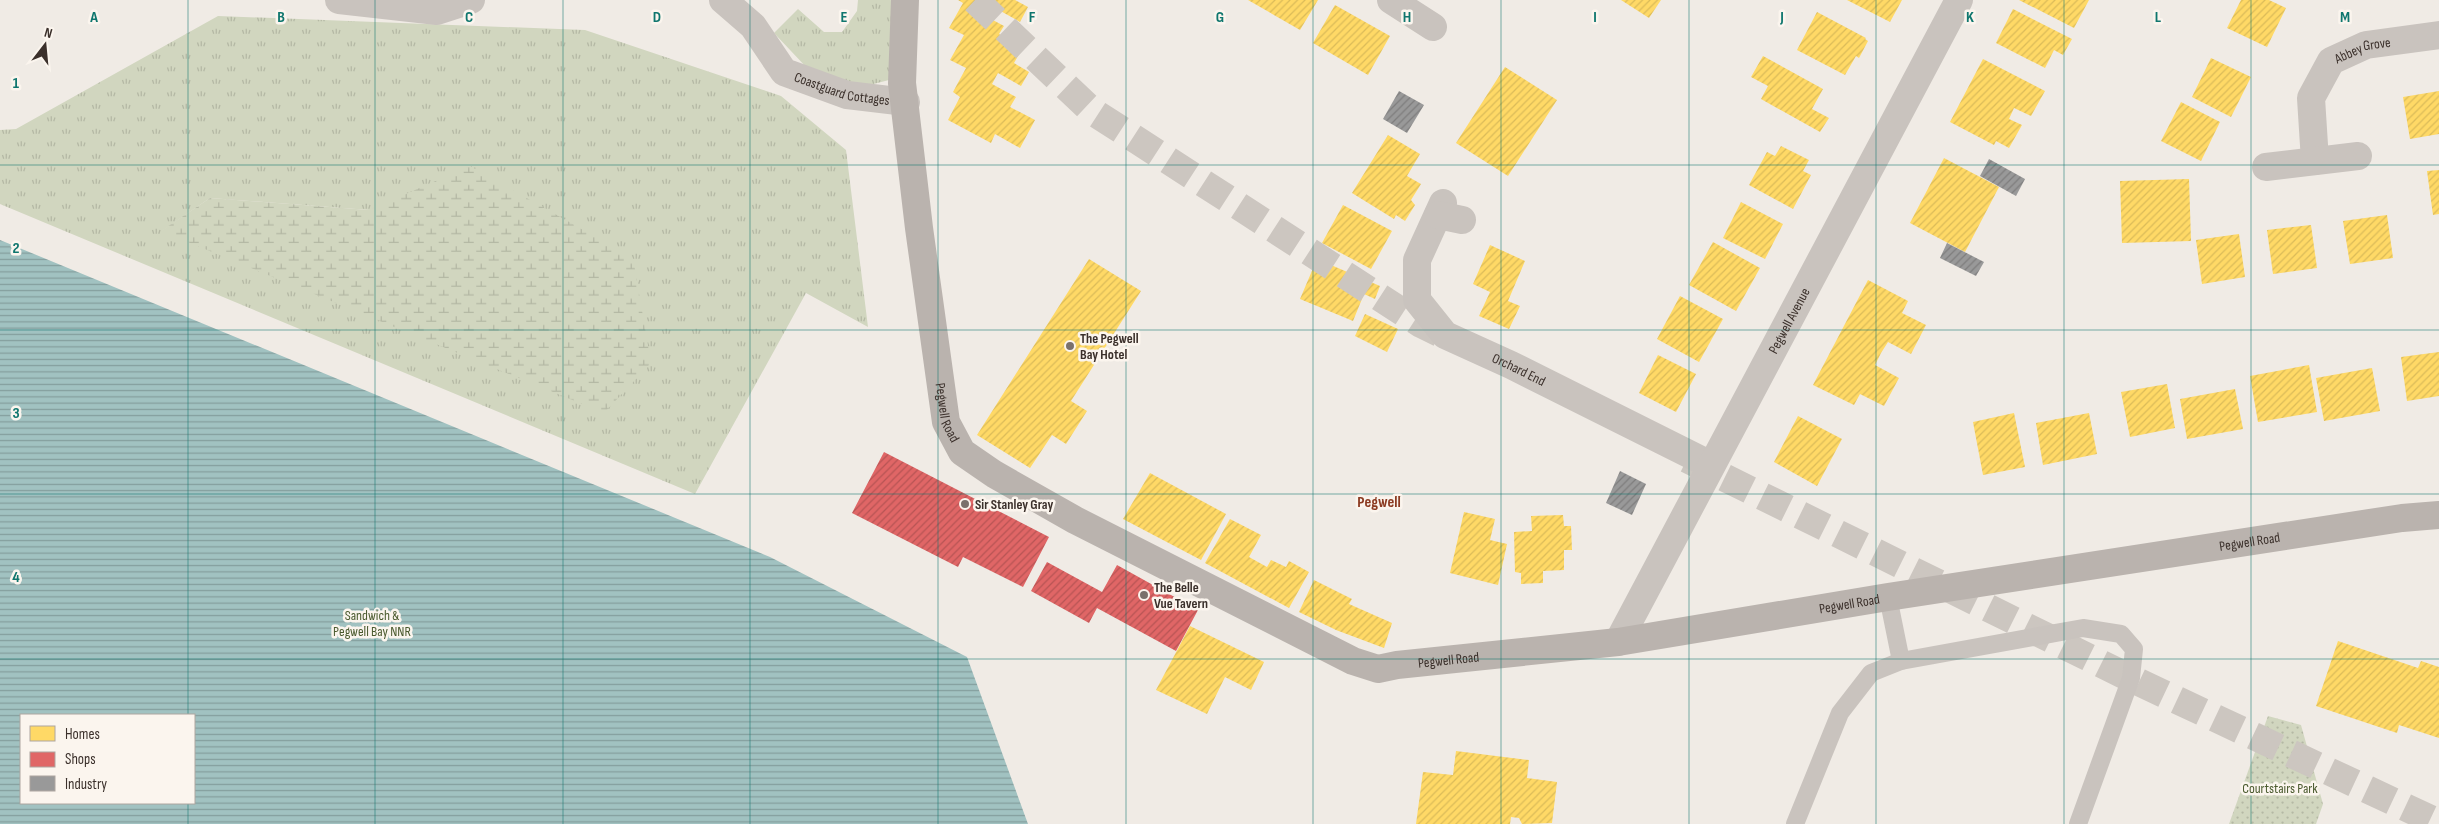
<svg xmlns="http://www.w3.org/2000/svg" width="2439" height="824" font-family="'Sofia Sans Condensed',sans-serif">
  <defs>
    <pattern id="grass-tufts" width="24" height="20" patternUnits="userSpaceOnUse" patternTransform="scale(1.25)"><rect width="24" height="20" fill="#d1d6bf"/><path d="M3 7l-1-3M5 7V3M7 7l1-3M15 17l-1-3M17 17v-4M19 17l1-3" fill="none" stroke="#b4b8a4"/></pattern>
    <pattern id="wetland-marsh" width="20" height="14" patternUnits="userSpaceOnUse" patternTransform="scale(1.25)"><rect width="20" height="14" fill="#d1d6bf"/><path d="M1 5h8M5 5V1M11 12h8M15 12V8" fill="none" stroke="#b4b8a4"/></pattern>
    <pattern id="park-dots" width="8" height="8" patternUnits="userSpaceOnUse" patternTransform="scale(1.25)"><rect width="8" height="8" fill="#d1d6bf"/><path d="M2 2h.1M6 6h.1" fill="none" stroke="#b4b8a4" stroke-width="1.8" stroke-linecap="round"/></pattern>
    <pattern id="water-rules" width="6" height="5" patternUnits="userSpaceOnUse" patternTransform="scale(1.25)"><rect width="6" height="5" fill="#a1c2c1"/><path d="M0 2.5h6" fill="none" stroke="#849e9d"/></pattern>
    <pattern id="homes-hatch" width="6" height="6" patternUnits="userSpaceOnUse" patternTransform="scale(1.25)"><rect width="6" height="6" fill="#ffd966"/><path d="M-1 1l2-2M0 6l6-6M5 7l2-2" fill="none" stroke="#dbbb59"/></pattern>
    <pattern id="shops-hatch" width="6" height="6" patternUnits="userSpaceOnUse" patternTransform="scale(1.25)"><rect width="6" height="6" fill="#e06666"/><path d="M-1 1l2-2M0 6l6-6M5 7l2-2" fill="none" stroke="#b75454"/></pattern>
    <pattern id="industry-hatch" width="6" height="6" patternUnits="userSpaceOnUse" patternTransform="scale(1.25)"><rect width="6" height="6" fill="#999"/><path d="M-1 1l2-2M0 6l6-6M5 7l2-2" fill="none" stroke="#7e7d7d"/></pattern>
  </defs>
  <rect width="100%" height="100%" fill="#f0ebe5"/>
  <g fill="url(#grass-tufts)" fill-rule="evenodd">
    <polygon points="858,0 896,0 889,80 854,89 807,68 774,33 798,9 824,32 842,32 857,11"/>
    <path d="M218,16L585,30L781,96L846,150L868,327L806,293L695,494L0,204V130L16,129ZM210,198L369,210L162,231Z"/>
  </g>
  <polygon fill="url(#wetland-marsh)" points="470,166 633,258 651,363 604,413 161,231 210,198 369,210"/>
  <polygon fill="url(#park-dots)" points="2268,716 2301,725 2323,804 2316,824 2229,824"/>
  <path fill="url(#water-rules)" fill-rule="evenodd" d="M0,240L770,557L967,657L1028,824H0ZM21,715H194V803H21Z"/>
  <g fill="url(#homes-hatch)">
    <polygon points="958,0 1015,0 1028,7 1020,22 997,9 991,19 1004,26 999,34 1023,47 1014,63 1029,72 1021,86 998,73 992,84 1016,97 1010,107 1035,120 1020,148 995,134 991,143 948,120 960,97 953,92 966,68 950,60 964,35 949,28 963,3"/>
    <polygon points="1248,0 1318,0 1300,30"/>
    <polygon points="1621,0 1661,0 1649,18"/>
    <polygon points="1847,0 1902,0 1890,22"/>
    <polygon points="2019,0 2089,0 2074,28"/>
    <polygon points="2241,0 2269,0 2286,8 2267,47 2227,28"/>
    <polygon points="1335,5 1390,36 1368,75 1313,43"/>
    <polygon points="2013,9 2072,39 2063,55 2054,50 2045,68 1996,43"/>
    <polygon points="1817,12 1866,38 1865,39 1868,41 1859,58 1856,56 1845,75 1797,50"/>
    <polygon points="1763,56 1823,89 1812,109 1829,118 1820,132 1761,99 1768,86 1751,77"/>
    <polygon points="2211,58 2251,77 2231,117 2192,97"/>
    <polygon points="1983,59 2045,91 2031,116 2014,108 2009,119 2022,125 2009,148 1996,141 1994,145 1950,122"/>
    <polygon points="1505,67 1557,100 1508,176 1456,143"/>
    <polygon points="2439,91 2439,134 2410,139 2403,97"/>
    <polygon points="2181,102 2220,122 2201,161 2161,141"/>
    <polygon points="1388,135 1420,154 1407,176 1421,184 1411,200 1415,205 1405,221 1396,215 1394,219 1352,193"/>
    <polygon points="1781,146 1809,160 1803,171 1811,175 1793,209 1749,185 1767,152 1775,156"/>
    <polygon points="1944,158 1999,187 1965,252 1910,223"/>
    <polygon points="2439,170 2439,214 2433,215 2427,171"/>
    <polygon points="2189,179 2191,241 2122,243 2120,181"/>
    <polygon points="1741,202 1783,224 1765,259 1723,238"/>
    <polygon points="1343,205 1392,231 1371,269 1322,243"/>
    <polygon points="2387,215 2393,258 2350,264 2343,221"/>
    <polygon points="2311,225 2317,268 2273,274 2267,230"/>
    <polygon points="2239,234 2245,277 2202,284 2196,240"/>
    <polygon points="1713,242 1760,268 1736,311 1689,285"/>
    <polygon points="1490,245 1525,261 1508,301 1520,306 1509,329 1479,316 1490,292 1473,284"/>
    <polygon points="1089,259 1141,291 1071,401 1087,411 1066,444 1052,435 1030,468 977,435"/>
    <polygon points="1317,259 1380,286 1375,299 1364,294 1353,321 1300,299"/>
    <polygon points="1868,280 1908,301 1902,313 1926,325 1911,354 1888,342 1881,353 1875,365 1899,378 1884,406 1860,394 1854,405 1813,385"/>
    <polygon points="1680,296 1723,319 1699,362 1657,339"/>
    <polygon points="1365,314 1398,329 1387,352 1355,336"/>
    <polygon points="2439,352 2439,396 2407,401 2401,357"/>
    <polygon points="1658,355 1696,374 1676,412 1639,393"/>
    <polygon points="2309,365 2317,412 2258,422 2250,376"/>
    <polygon points="2372,368 2380,411 2324,421 2316,378"/>
    <polygon points="2167,384 2175,428 2130,437 2121,392"/>
    <polygon points="2235,389 2243,429 2187,439 2180,399"/>
    <polygon points="2014,413 2025,467 1983,475 1973,422"/>
    <polygon points="2089,413 2097,454 2043,465 2036,423"/>
    <polygon points="1798,416 1842,439 1817,486 1774,462"/>
    <polygon points="1150,473 1226,514 1201,560 1123,519"/>
    <polygon points="1464,512 1495,519 1490,540 1507,544 1498,585 1450,573"/>
    <polygon points="1563,515 1564,526 1571,526 1572,550 1564,550 1564,570 1543,571 1543,583 1521,584 1521,573 1515,572 1514,532 1532,531 1531,516"/>
    <polygon points="1230,519 1261,535 1249,557 1267,567 1271,560 1286,567 1289,561 1309,572 1289,608 1205,563"/>
    <polygon points="1314,580 1352,599 1349,604 1392,623 1384,648 1336,630 1299,612"/>
    <polygon points="1190,626 1264,662 1251,690 1225,677 1207,714 1156,690"/>
    <polygon points="2338,641 2418,668 2421,661 2439,667 2439,738 2399,725 2397,733 2316,706"/>
    <polygon points="1456,751 1529,760 1527,778 1557,782 1552,823 1522,824 1519,818 1511,817 1510,824 1416,824 1423,772 1453,775"/>
  </g>
  <g fill="url(#shops-hatch)">
    <polygon points="884,452 1049,537 1023,587 963,557 958,567 852,513"/>
    <polygon points="1047,562 1102,592 1117,565 1198,610 1176,651 1097,608 1089,623 1031,591"/>
  </g>
  <g fill="url(#industry-hatch)">
    <polygon points="1399,91 1424,105 1407,133 1383,119"/>
    <polygon points="1989,159 2025,179 2016,196 1980,176"/>
    <polygon points="1947,243 1984,262 1976,276 1940,258"/>
    <polygon points="1620,471 1646,484 1632,515 1606,503"/>
  </g>
  <g fill="none" stroke-linecap="round" stroke-linejoin="round">
    <g stroke="#ccc6c0" stroke-width="28" stroke-dasharray="28 14" stroke-linecap="butt">
      <polyline points="975,0 1092,111 1421,324 1448,337"/>
      <polyline points="1687,459 2130,678 2439,823"/>
    </g>
    <g stroke="#c9c3be" stroke-width="18">
      <polyline points="1888,597 1901,661"/>
      <polyline points="1795,824 1840,713 1871,673 1901,661 2083,628 2121,634 2134,649 2131,678 2078,824"/>
    </g>
    <g stroke="#c9c3be" stroke-width="28">
      <polyline points="339,0 437,11 471,0"/>
      <path id="s1" d="M723,0L753,26L784,72L847,95L906,102"/>
      <polyline points="1391,0 1433,27"/>
      <path id="s2" d="M2315,161L2311,98L2331,61L2366,45L2439,35"/>
      <polyline points="2266,167 2358,156"/>
      <path id="s3" d="M1443,203L1417,260V300L1445,335L1511,365L1711,465"/>
      <polyline points="1438,215 1462,220"/>
      <path id="s4" d="M1618,642L1959,0"/>
    </g>
    <path stroke="#bab3ae" stroke-width="28" id="s5" d="M905,0L902,83L919,228L946,422L962,452L994,474L1075,520L1353,661L1378,669L1397,665L1618,642L1888,597L2402,518L2439,515"/>
  </g>
  <path fill="none" stroke="#0f766e" stroke-width="1" stroke-opacity="0.55" d="M188,0V715M375,0V824M563,0V824M750,0V824M938,0V824M1126,0V824M1313,0V824M1501,0V824M1689,0V824M1876,0V824M2064,0V824M2251,0V824M0,165H2439M0,330H2439M0,494H2439M0,659H2439M188,803V824"/>
  <g fill="#7a716c" stroke="#fbf5ee" stroke-width="2">
    <circle cx="1070" cy="346" r="5"/>
    <circle cx="965" cy="504" r="5"/>
    <circle cx="1144" cy="595" r="5"/>
  </g>
  <g text-anchor="middle" stroke-width="5" stroke-linejoin="round" paint-order="stroke">
    <g font-size="14" fill="#3b302b" stroke="#fbf5ee">
      <text dy="5" stroke="none"><textPath href="#s2" startOffset="139">Abbey Grove</textPath></text>
      <text dy="5" stroke="none"><textPath href="#s1" startOffset="156">Coastguard Cottages</textPath></text>
      <text dy="5" stroke="none"><textPath href="#s4" startOffset="364">Pegwell Avenue</textPath></text>
      <text dy="5" stroke="none"><textPath href="#s3" startOffset="229">Orchard End</textPath></text>
      <text dy="5" stroke="none"><textPath href="#s5" startOffset="416">Pegwell Road</textPath></text>
      <text dy="5" stroke="none"><textPath href="#s5" startOffset="1810">Pegwell Road</textPath></text>
      <text dy="5" stroke="none"><textPath href="#s5" startOffset="1405">Pegwell Road</textPath></text>
      <text dy="5" stroke="none"><textPath href="#s5" startOffset="1000">Pegwell Road</textPath></text>
    </g>
    <g font-size="14" font-weight="bold" fill="#3b302b" stroke="#fbf5ee" text-anchor="start">
      <text x="1080" y="343">The Pegwell<tspan x="1080" dy="16">Bay Hotel</tspan></text>
      <text x="975" y="509">Sir Stanley Gray</text>
      <text x="1154" y="592">The Belle<tspan x="1154" dy="16">Vue Tavern</tspan></text>
    </g>
    <g font-size="14" fill="#4a5a2e" stroke="#fbf5ee">
      <text x="372" y="620">Sandwich &amp;<tspan x="372" dy="16">Pegwell Bay NNR</tspan></text>
      <text x="2280" y="793">Courtstairs Park</text>
    </g>
    <g font-size="16" font-weight="bold" fill="#8c3b22" stroke="#fbf5ee">
      <text x="1379" y="507">Pegwell</text>
    </g>
  </g>
  <g font-size="16" text-anchor="middle" font-weight="bold" fill="#0f766e" stroke="#fbf5ee" stroke-width="5" stroke-linejoin="round" paint-order="stroke">
    <text x="94" y="22">A</text>
    <text x="281" y="22">B</text>
    <text x="469" y="22">C</text>
    <text x="657" y="22">D</text>
    <text x="844" y="22">E</text>
    <text x="1032" y="22">F</text>
    <text x="1220" y="22">G</text>
    <text x="1407" y="22">H</text>
    <text x="1595" y="22">I</text>
    <text x="1782" y="22">J</text>
    <text x="1970" y="22">K</text>
    <text x="2158" y="22">L</text>
    <text x="2345" y="22">M</text>
    <text x="16" y="88">1</text>
    <text x="16" y="253">2</text>
    <text x="16" y="418">3</text>
    <text x="16" y="582">4</text>
  </g>
  <rect x="20" y="714" width="175" height="90" fill="#fbf5ee" stroke="#aea6a0"/>
  <rect x="30" y="726" width="25" height="15" fill="#ffd966" stroke="#aea6a0"/>
  <text x="65" y="739" font-size="15" fill="#3b302b">Homes</text>
  <rect x="30" y="752" width="25" height="15" fill="#e06666" stroke="#aea6a0"/>
  <text x="65" y="764" font-size="15" fill="#3b302b">Shops</text>
  <rect x="30" y="776" width="25" height="15" fill="#999999" stroke="#aea6a0"/>
  <text x="65" y="789" font-size="15" fill="#3b302b">Industry</text>
  <g transform="translate(45 45) rotate(16)" stroke="#fbf5ee" stroke-width="4" paint-order="stroke">
  <path d="M0-4L9 19L0 12L-9 19Z" fill="#3b302b"/>
  <text y="-8" font-size="14" font-weight="bold" text-anchor="middle" fill="#3b302b">N</text>
  </g>
</svg>
